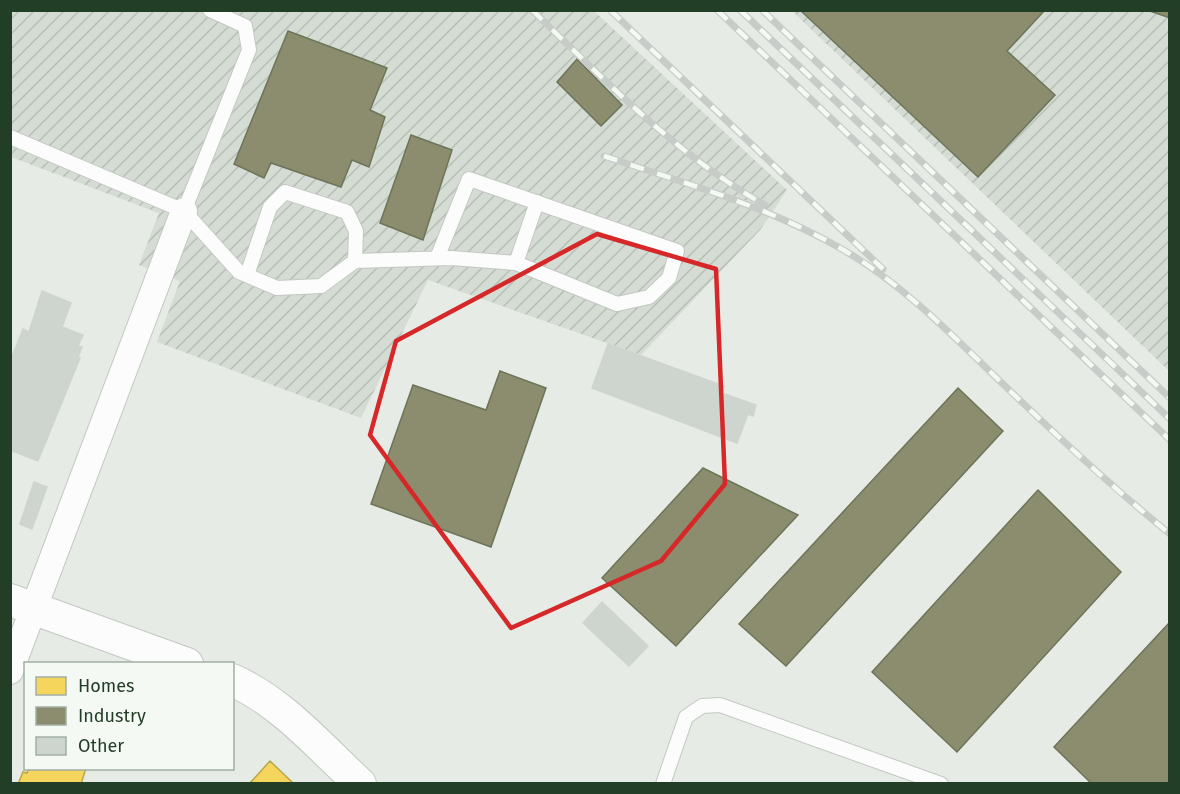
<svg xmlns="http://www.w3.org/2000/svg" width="1180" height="794" font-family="'Fira Sans',sans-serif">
  <defs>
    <pattern id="industrial-furrows" width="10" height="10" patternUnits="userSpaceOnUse" patternTransform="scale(1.5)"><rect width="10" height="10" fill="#d4dcd4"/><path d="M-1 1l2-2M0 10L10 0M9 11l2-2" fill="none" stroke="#b6beb6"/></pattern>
  </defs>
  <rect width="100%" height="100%" fill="#e6ebe5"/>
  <g fill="url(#industrial-furrows)">
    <polygon points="10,11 594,11 787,190 761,229 641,355 428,280 361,418 157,342 180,281 139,265 159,213 11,157"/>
    <polygon points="792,11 1169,11 1169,371"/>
  </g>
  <g fill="#f6d55c" stroke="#b7a84c" stroke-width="1.5">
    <polygon points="270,761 294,784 249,784"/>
    <polygon points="29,768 86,768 81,784 18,784 23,772 27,773"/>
  </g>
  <g fill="#8c8c6e" stroke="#6c7559" stroke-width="1.5">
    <polygon points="800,10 1045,10 1007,51 1055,95 978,177"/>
    <polygon points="1147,10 1170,10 1170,18"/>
    <polygon points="288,31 387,68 370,110 385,117 369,167 352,160 341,187 271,163 264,178 234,164"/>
    <polygon points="577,59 622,105 601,126 557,82"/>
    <polygon points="411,135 452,150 423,240 380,223"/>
    <polygon points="500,371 546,388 491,547 371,504 413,385 486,410"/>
    <polygon points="958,388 1003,431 786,666 739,624"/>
    <polygon points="703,468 798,515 676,646 602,578"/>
    <polygon points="1038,490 1121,572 957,752 872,672"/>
    <polygon points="1170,622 1170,784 1092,784 1054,747"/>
  </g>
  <g fill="#ced4ce" stroke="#cfd4ce" stroke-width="1.5">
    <polygon points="42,291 71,303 62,327 83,335 78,346 82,347 78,357 80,358 38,461 10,450 10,362 23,329 29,332"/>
    <polygon points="608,344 724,386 722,393 756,405 753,416 748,414 737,443 592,388"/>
    <polygon points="34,482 47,487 32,529 20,524"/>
    <polygon points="602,602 648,646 629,666 583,623"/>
  </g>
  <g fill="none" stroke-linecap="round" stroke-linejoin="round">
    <g stroke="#c3c8c2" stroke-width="16">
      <g id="service">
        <polyline points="10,137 184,211 249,50 245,26 210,10"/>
        <polyline points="184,211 239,272 277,288 321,286 355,261 451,258 516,263 617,304 649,297 669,278 677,251 469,179 437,258"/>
        <polyline points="516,263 537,202"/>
        <polyline points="247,275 270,207 285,192 347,212 356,231 355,261"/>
        <polyline points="663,784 686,717 702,706 720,705 941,784"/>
      </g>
    </g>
    <g stroke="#c3c8c2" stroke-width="28">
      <polyline id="minor" points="10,671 184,211"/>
    </g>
    <g stroke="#c3c8c2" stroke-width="34">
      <g id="tertiary">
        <polyline points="10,600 187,664"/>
        <path d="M232,680C282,702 320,747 360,784"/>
      </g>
    </g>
    <use href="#service" stroke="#fbfcfb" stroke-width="14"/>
    <use href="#minor" stroke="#fbfcfb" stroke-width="26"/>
    <use href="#tertiary" stroke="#fbfcfb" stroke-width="32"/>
    <g stroke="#c8ccc8" stroke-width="7">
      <g id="rail">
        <path d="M532,10C606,81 675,154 765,205"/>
        <polyline points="610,10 883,269"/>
        <polyline points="717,10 1170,440"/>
        <polyline points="740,10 1170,419"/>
        <polyline points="762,10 1170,398"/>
        <path d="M604,156C684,183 767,206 840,248C902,283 954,337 1004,385C1058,437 1112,487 1170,534"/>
      </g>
    </g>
    <use href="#rail" stroke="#f5f9f4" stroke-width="4.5" stroke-dasharray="14" stroke-linecap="butt"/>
  </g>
  <path fill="none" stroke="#d62828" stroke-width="4.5" stroke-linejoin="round" d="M597,234L716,269L725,484L661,561L511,628L370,435L396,341Z"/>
  <rect width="1180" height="794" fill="none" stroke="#233e27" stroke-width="24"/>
  <rect x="24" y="662" width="210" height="108" fill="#f5f9f4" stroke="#a1aea2" stroke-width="1.5"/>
  <rect x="36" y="677" width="30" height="18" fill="#f6d55c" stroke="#a1aea2" stroke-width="1.5"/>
  <text x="78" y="692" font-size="18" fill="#233e27">Homes</text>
  <rect x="36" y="707" width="30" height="18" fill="#8c8c6e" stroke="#a1aea2" stroke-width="1.5"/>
  <text x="78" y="722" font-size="18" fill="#233e27">Industry</text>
  <rect x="36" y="737" width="30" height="18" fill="#ced4ce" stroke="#a1aea2" stroke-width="1.5"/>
  <text x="78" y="752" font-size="18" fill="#233e27">Other</text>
</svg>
